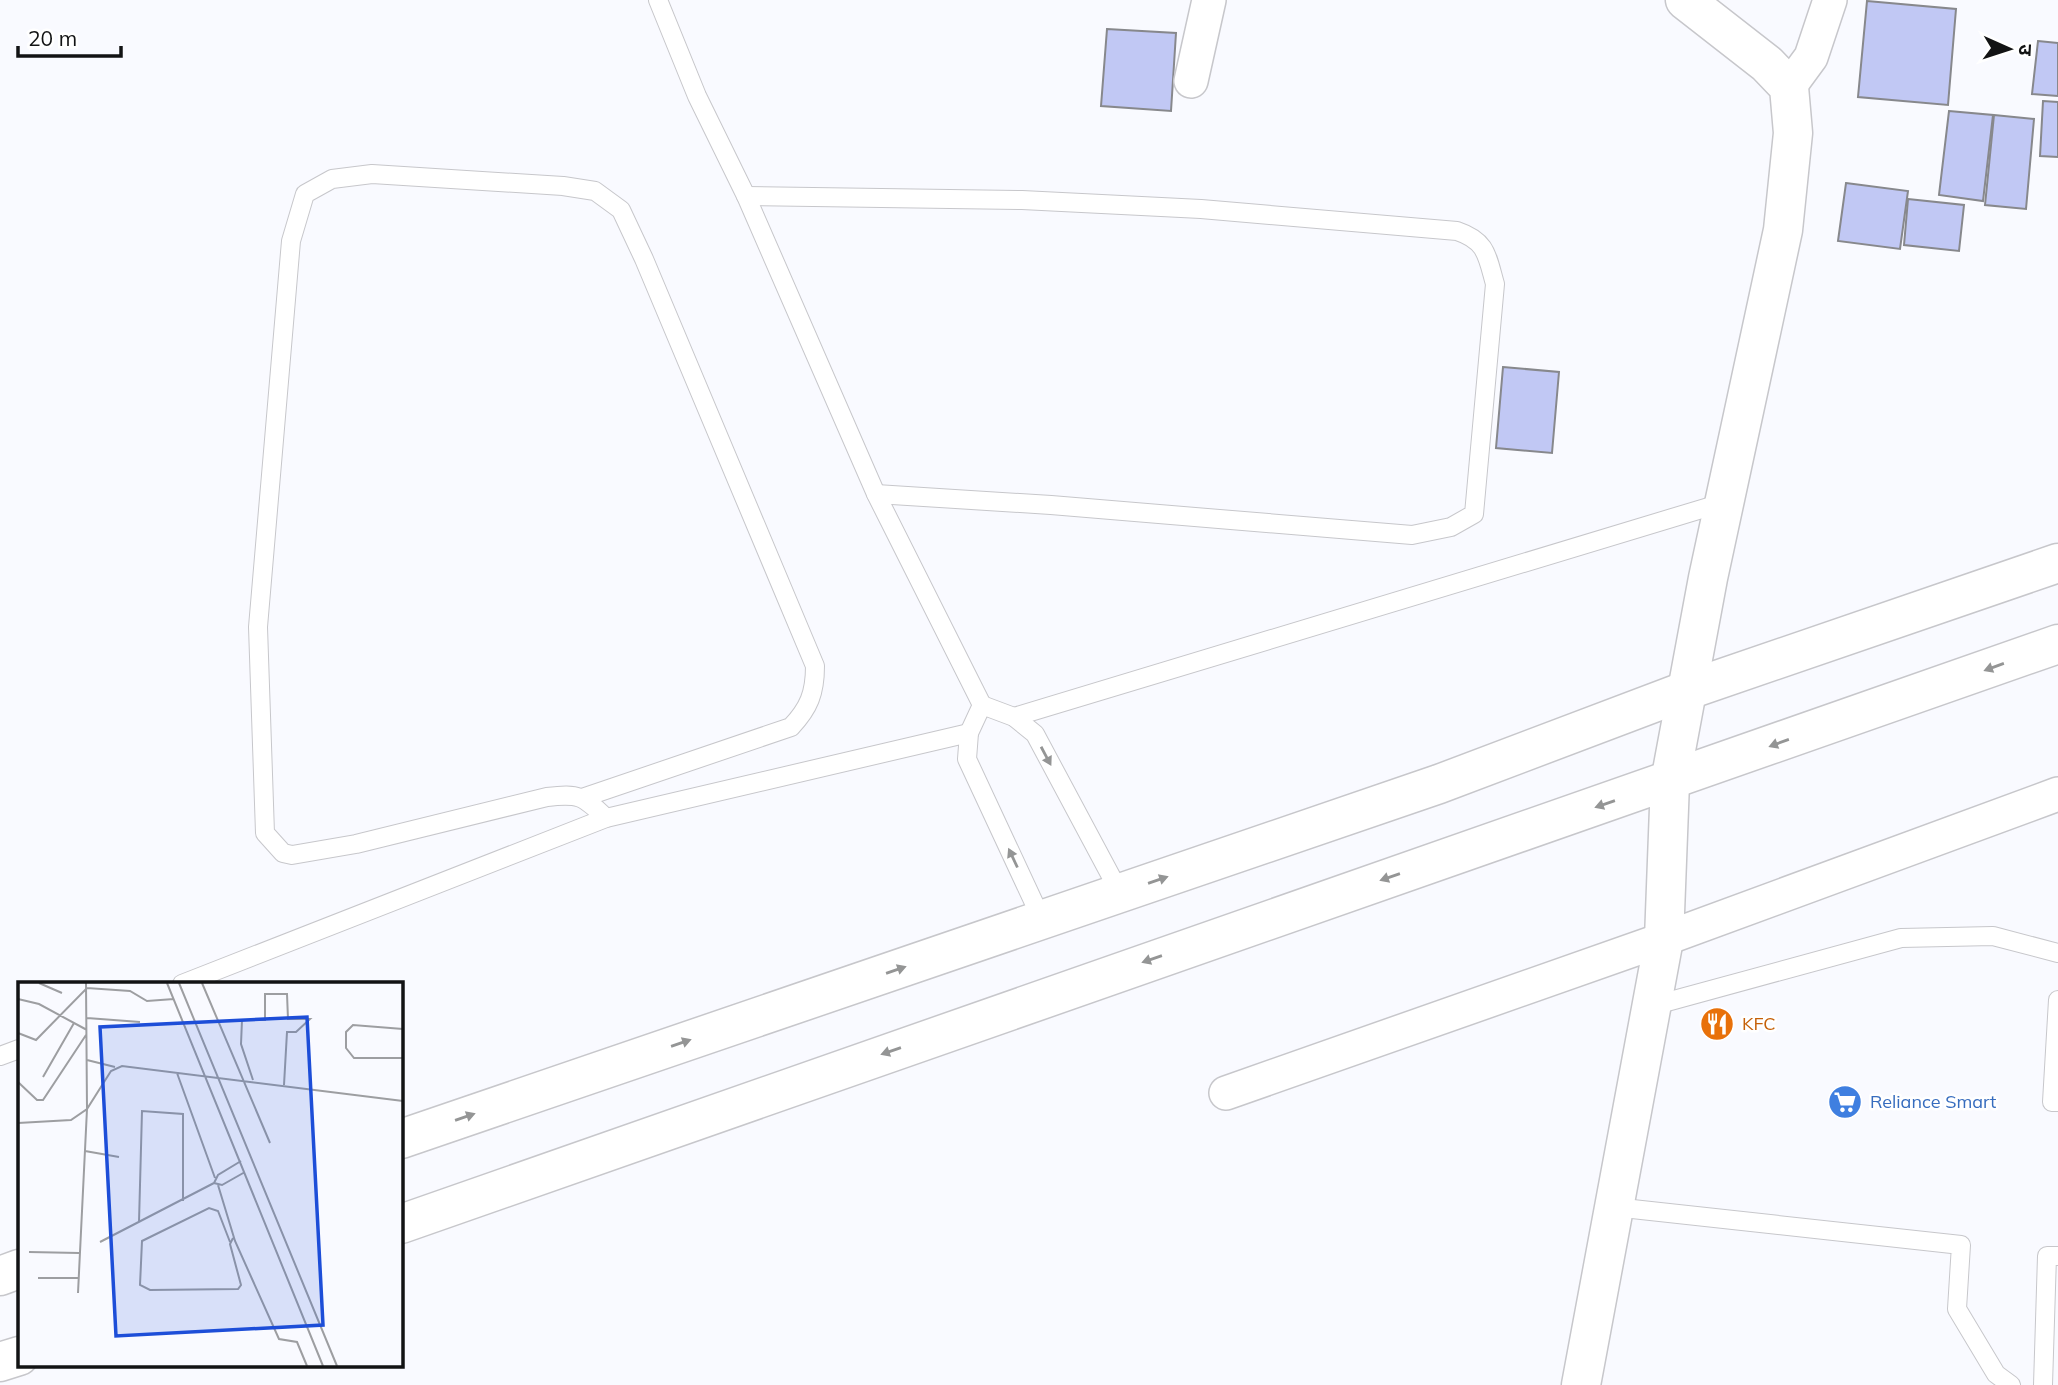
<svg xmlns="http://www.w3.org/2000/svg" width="2058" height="1385" font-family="Mulish,'Noto Sans Devanagari',sans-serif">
  <rect width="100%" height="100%" fill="#f9faff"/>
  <g fill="#c1c8f4" stroke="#87888c" stroke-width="2">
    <polygon points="1867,1 1956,9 1948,105 1858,97"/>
    <polygon points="1107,29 1176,33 1171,111 1101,106"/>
    <polygon points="2038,41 2058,43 2058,96 2032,94"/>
    <polygon points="2043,101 2058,102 2058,157 2040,156"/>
    <polygon points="1949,111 1993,115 1983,201 1939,195"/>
    <polygon points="1994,115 2034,119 2026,209 1985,205"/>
    <polygon points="1846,183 1908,191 1900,249 1838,241"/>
    <polygon points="1908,199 1964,205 1959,251 1904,245"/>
    <polygon points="1503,367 1559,372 1552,453 1496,448"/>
  </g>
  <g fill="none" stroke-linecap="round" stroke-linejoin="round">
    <g stroke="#c7c7cb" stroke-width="20">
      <g id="lane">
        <polyline points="658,0 697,96 746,196 876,494 982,705"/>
        <path d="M746,196L1022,200L1201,209L1457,231C1487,241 1487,256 1495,284L1474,514L1451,527L1412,535L1051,505L876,494"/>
        <polyline points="1014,717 1725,502"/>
        <path d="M585,797L791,727C809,708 815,693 815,666L644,259L621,210L595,191L563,186L372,174L332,179L305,194L291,241L258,627L265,833L283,853L292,855L356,844L547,797C579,793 583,796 606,818"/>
        <polyline points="1042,920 967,759 969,733 982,705 1014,717 1035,734 1120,893"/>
        <polyline points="182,984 606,818 969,733"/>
        <polyline points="2058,1000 2052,1102 2058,1102"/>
        <polyline points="1652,1006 1901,938 1993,936 2058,953"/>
        <polyline points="0,1056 19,1049"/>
        <polyline points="1614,1207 1961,1245 1957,1309 1996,1374 2011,1385"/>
        <polyline points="2043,1385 2047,1256 2058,1256"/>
      </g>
    </g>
    <g stroke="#c7c7cb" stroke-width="36">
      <g id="street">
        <polyline points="1191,81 1209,0"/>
        <polyline points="1789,87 1811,57 1830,0"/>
        <polyline points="1226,1093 1664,939 2058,794"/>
      </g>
    </g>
    <g stroke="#c7c7cb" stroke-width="41">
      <g id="secondary">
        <polyline points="401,1139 1439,784 1685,691 2058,563"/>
        <polyline points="401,1224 2058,644"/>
        <polyline points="0,1276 19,1269"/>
        <polyline points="0,1362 19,1356"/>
        <polyline points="1581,1385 1664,939 1670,782 1708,578 1783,230 1793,133 1789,87 1767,64 1685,0"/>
      </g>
    </g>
    <use href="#lane" stroke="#fff" stroke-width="18"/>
    <use href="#street" stroke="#fff" stroke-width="33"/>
    <use href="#secondary" stroke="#fff" stroke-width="38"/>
  </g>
  <defs><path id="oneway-solid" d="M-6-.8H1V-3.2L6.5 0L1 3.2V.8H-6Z" transform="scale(1.75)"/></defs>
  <g fill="#949595">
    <use href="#oneway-solid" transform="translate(1994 667) rotate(160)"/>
    <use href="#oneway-solid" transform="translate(1779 743) rotate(160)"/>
    <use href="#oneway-solid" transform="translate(1046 756) rotate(62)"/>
    <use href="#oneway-solid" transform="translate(1605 804) rotate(161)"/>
    <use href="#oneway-solid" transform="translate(1013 858) rotate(-115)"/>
    <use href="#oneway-solid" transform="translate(1390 877) rotate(161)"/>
    <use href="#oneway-solid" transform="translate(1158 880) rotate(-19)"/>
    <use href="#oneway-solid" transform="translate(1152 959) rotate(161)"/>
    <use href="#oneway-solid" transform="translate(896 970) rotate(-19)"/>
    <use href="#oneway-solid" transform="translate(681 1043) rotate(-19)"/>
    <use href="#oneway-solid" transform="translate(891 1051) rotate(161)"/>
    <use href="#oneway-solid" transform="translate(465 1117) rotate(-19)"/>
  </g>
  <defs>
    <g id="restaurant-disc" transform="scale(1.75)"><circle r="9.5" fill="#e8710a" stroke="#fff"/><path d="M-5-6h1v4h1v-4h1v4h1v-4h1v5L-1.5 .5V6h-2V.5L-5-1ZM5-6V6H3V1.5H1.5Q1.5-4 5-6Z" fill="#fff"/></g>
    <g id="supermarket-disc" transform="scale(1.75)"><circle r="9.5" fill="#3f7fe0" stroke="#fff"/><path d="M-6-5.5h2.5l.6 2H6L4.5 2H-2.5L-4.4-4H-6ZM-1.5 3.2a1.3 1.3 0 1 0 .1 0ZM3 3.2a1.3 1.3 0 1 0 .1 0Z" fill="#fff"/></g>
  </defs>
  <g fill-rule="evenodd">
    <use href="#restaurant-disc" x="1717" y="1024"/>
    <use href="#supermarket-disc" x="1845" y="1102"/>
  </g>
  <g text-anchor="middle" stroke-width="5" stroke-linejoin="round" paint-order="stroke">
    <g font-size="18" fill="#c56008" stroke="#fff" text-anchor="start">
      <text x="1742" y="1030">KFC</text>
    </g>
    <g font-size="18" fill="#366cbe" stroke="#fff" text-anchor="start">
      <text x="1870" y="1108">Reliance Smart</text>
    </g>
  </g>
  <g transform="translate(18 982)">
    <rect width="385" height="385" fill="#f9faff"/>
    <path fill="none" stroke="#9d9ea1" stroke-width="2" d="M21,1L44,11M149,1L305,384M161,1L319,384M184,1L252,161M0,17L21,22L69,48M69,36L122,40M385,47L335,43L328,50V66L336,76H385M0,51L18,58L69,6L112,9L129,19L156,17M69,78L97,85M159,91L197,196M25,95L56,41M235,98L223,62L224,38H247V12H269L270,37H292L278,50H269L266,103M0,100L19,118H25L68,53M0,141L53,138L69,127L93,89L104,84L385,119M67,169L101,175M223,179L200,193L196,201L204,203L227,190M200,203L217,259L261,357L279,360L289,384M121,240L124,129L165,132V219M82,260L196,201M212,260L200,229L191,226L124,259L122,303L132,308L220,307L223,303L212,262L215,256M11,270L61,271M20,296H60M60,311L69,127L68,1"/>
    <path fill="#1d4ed8" fill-opacity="0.15" stroke="#1d4ed8" stroke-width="3.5" d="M289,35L305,343L98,354L82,45Z"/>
    <rect width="385" height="385" fill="none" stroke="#121314" stroke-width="3.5"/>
  </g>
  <g transform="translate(2009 49) rotate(93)" stroke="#ffffff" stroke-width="5" paint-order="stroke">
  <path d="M0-5L12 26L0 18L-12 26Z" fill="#121314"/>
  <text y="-10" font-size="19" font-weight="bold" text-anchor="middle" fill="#121314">उ</text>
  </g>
  <path d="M18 46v10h103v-10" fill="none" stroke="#121314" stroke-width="3.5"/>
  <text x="28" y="46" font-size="21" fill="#121314" stroke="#ffffff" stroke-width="5" paint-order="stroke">20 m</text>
</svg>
